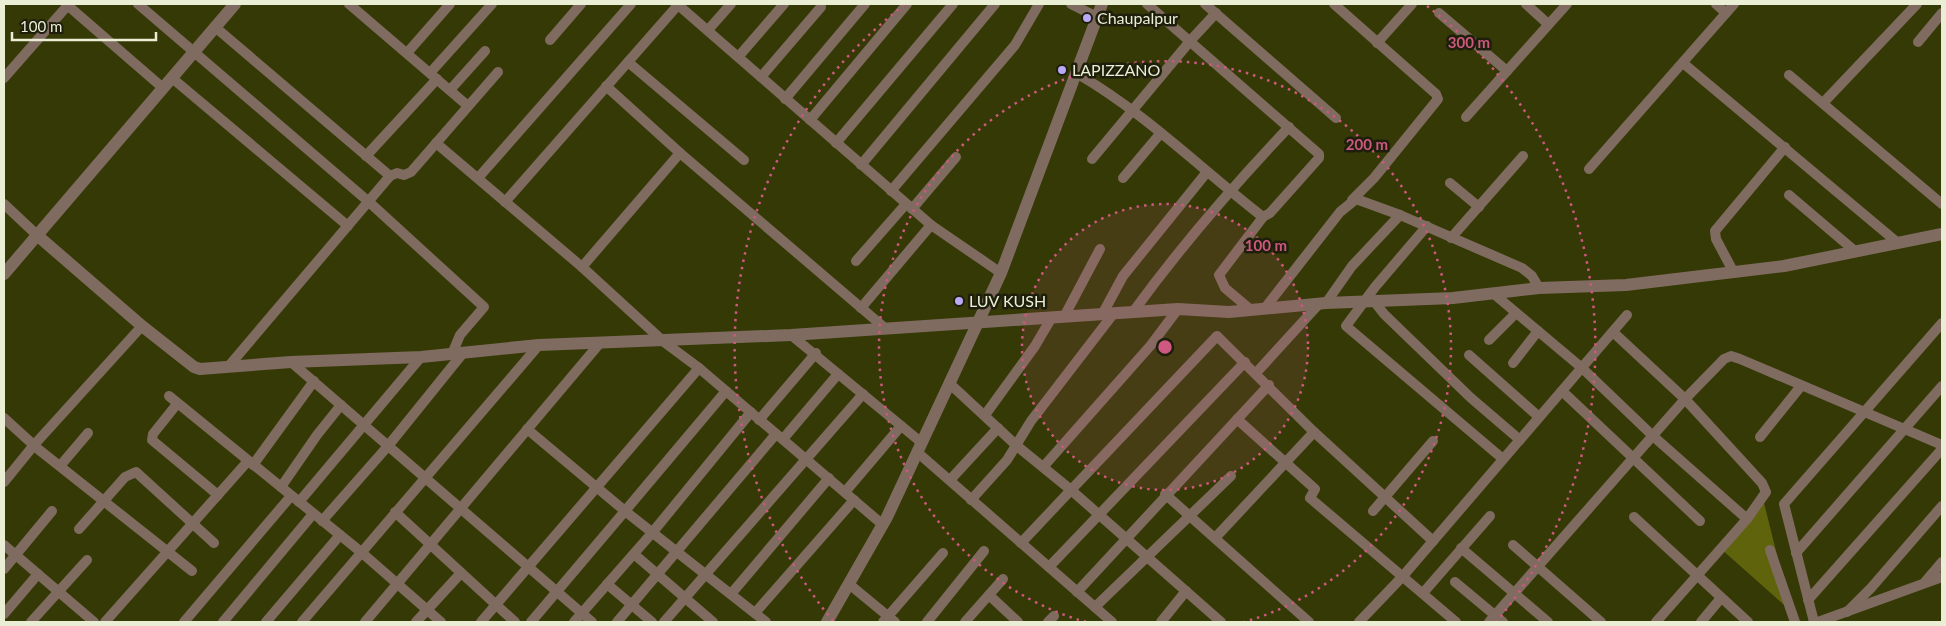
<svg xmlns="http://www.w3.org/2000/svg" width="1946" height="626" font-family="Lato,sans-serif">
  <rect width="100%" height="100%" fill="#353906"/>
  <polygon fill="#5f640c" points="1764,503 1791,611 1720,548"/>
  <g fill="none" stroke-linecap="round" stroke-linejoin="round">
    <g stroke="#7f6b5f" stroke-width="10">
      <polyline points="66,4 163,88"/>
      <polyline points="138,4 369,202 484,307 460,335 452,354"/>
      <polyline points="349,4 468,106"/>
      <polyline points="677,4 931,225 1001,273"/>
      <polyline points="1071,4 1097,17"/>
      <polyline points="1147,4 1319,154 1319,158 1270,213 1263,217 1219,275 1225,288 1251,310"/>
      <polyline points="1205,4 1336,118"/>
      <polyline points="1334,4 1436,94 1438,99 1374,178 1352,200"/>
      <polyline points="1526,4 1548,24"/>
      <polyline points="1716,4 1726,13"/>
      <polyline points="1439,13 1507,71"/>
      <polyline points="215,27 390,176"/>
      <polyline points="708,30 731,4"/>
      <polyline points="550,40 581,4"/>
      <polyline points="1918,42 1942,13"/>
      <polyline points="1377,43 1412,4"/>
      <polyline points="407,53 450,4"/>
      <polyline points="739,56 784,4"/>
      <polyline points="628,62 744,160"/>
      <polyline points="1683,63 1898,243"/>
      <polyline points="430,73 492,4"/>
      <path d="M1076,73C1144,112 1201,169 1263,217"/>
      <polyline points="1789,75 1942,204"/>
      <polyline points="761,77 821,7"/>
      <polyline points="4,78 68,5"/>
      <polyline points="172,78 348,226"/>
      <polyline points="606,86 680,153 886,329"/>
      <polyline points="450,90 485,51"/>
      <polyline points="785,99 865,4"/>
      <polyline points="1823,103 1917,4"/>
      <polyline points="1466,117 1567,4"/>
      <polyline points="810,120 907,4"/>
      <polyline points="436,143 582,267 664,342 699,368 883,525"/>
      <polyline points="836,143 953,4"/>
      <polyline points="366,156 437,79"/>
      <polyline points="1092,159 1191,40 1216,13"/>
      <polyline points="861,165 995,4"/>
      <polyline points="1589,169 1734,4"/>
      <polyline points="478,178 631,4"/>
      <polyline points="1123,178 1160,134"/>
      <polyline points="1450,183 1479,207"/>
      <polyline points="891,191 1015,45 1039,4"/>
      <polyline points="1789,195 1856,252"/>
      <polyline points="505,202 678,5"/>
      <polyline points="4,204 38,236"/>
      <polyline points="912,209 956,157"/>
      <polyline points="1427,226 1375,287 1346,326 1503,459"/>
      <polyline points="1451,238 1523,156"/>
      <polyline points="856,261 906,204"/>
      <polyline points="582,267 680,153"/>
      <polyline points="1734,273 1716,239 1715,231 1785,147"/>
      <polyline points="1494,294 1582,368 1653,436 1747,519"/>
      <polyline points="1373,300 1384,314 1471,398 1520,440"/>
      <polyline points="1326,303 1352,266 1400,215"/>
      <polyline points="861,308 931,225"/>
      <polyline points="1265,308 1340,212 1356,199 1400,215 1522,268 1532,276 1539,288"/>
      <path d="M1133,312C1181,246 1233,186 1289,127"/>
      <polyline points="1103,313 1123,276 1207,172"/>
      <polyline points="1065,315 1100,249"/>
      <polyline points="1613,332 1685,399 1762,483 1766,492 1747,519 1656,622"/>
      <polyline points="791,335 922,443"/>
      <polyline points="1489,340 1516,313"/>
      <polyline points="1469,355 1539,417"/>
      <polyline points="291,362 592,622"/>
      <polyline points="1513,363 1538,331"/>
      <polyline points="228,367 390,176 397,173 404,175 411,172 498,72"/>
      <polyline points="1256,373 1319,304"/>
      <polyline points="949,383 1017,446 1071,490 1217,336 1314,432 1433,541"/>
      <polyline points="1562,391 1700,521"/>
      <polyline points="169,396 361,552 441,622"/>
      <polyline points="177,404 153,434 152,440 218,495"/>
      <polyline points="985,415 1035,346 1052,317"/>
      <polyline points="4,418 38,449 192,571"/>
      <polyline points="1237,419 1315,489 1310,498 1456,622"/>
      <polyline points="759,420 816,353"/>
      <polyline points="527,429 625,511 726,391"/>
      <polyline points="1760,437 1801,386"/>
      <polyline points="783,439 838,374"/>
      <polyline points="917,452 1112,622"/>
      <polyline points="253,465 314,381"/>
      <polyline points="60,466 88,433"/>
      <polyline points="1044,466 1151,345 1178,309"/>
      <polyline points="950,480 998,428"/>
      <polyline points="4,482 34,445 142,326"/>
      <polyline points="281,487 317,435 341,405"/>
      <polyline points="845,492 901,426"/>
      <polyline points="1165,494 1309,622"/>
      <polyline points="971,500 1007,460 1031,421 1114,313"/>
      <polyline points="299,502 421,357"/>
      <polyline points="1373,511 1433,441"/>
      <polyline points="395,512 515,622"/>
      <polyline points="1634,517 1748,622"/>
      <polyline points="322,521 388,446 463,353"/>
      <polyline points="79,529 125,477 136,472 214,543"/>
      <polyline points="1215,538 1314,432"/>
      <polyline points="1021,543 1071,490 1221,622"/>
      <polyline points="4,545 94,622"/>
      <polyline points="1513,545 1601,622"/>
      <polyline points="1461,548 1548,622"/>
      <polyline points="1770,550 1795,622"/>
      <polyline points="1796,553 1942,386"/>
      <polyline points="634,554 713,622"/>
      <polyline points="1049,567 1245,362"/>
      <polyline points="4,569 52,511"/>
      <polyline points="1455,582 1503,622"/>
      <polyline points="1925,582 1942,562"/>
      <polyline points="607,584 652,622"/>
      <polyline points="849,584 895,622"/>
      <polyline points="1077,592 1269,385"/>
      <polyline points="1423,593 1490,516"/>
      <polyline points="731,594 829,478"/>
      <polyline points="989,595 1018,622"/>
      <polyline points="1808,600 1942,449"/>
      <polyline points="1095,607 1231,476"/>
      <polyline points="1847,612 1871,588 1942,506"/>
      <polyline points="755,613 854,500"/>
      <polyline points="4,614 38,574"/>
      <polyline points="31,622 87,560"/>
      <polyline points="105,622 248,461"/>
      <polyline points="184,622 291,496"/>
      <polyline points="223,622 313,514"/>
      <polyline points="266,622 340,535"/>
      <polyline points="302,622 539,345"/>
      <polyline points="365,622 600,343"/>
      <polyline points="416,622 461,573"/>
      <polyline points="481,622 699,368"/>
      <polyline points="531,622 625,511 766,622"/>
      <polyline points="574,622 652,533 751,412"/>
      <polyline points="617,622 776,434"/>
      <polyline points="664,622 863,394"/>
      <polyline points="883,622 943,553"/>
      <polyline points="927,622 984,551"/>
      <polyline points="965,622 1003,579"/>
      <polyline points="1048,622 1054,616"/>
      <polyline points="1161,622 1186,591"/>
      <polyline points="1359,622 1403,576 1627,315"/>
      <polyline points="1489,622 1685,399 1724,359 1731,356 1740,359 1942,445"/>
      <polyline points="1701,622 1721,598"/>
      <polyline points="1814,622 1784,504 1942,323"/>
      <polyline points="1818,622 1942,577"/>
    </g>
    <g stroke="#7f6b5f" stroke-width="12">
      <polyline points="38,236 142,326 194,367 200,369 291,362 421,357 539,345 791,335 1178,309 1229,312 1326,303 1453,298 1539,288 1626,285 1784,266 1942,234"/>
      <polyline points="4,274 235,4"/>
      <polyline points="827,622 887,517 1001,273 1102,4"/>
    </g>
  </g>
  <circle cx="1165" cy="347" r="143" fill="#ce587f" fill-opacity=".12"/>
  <g fill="none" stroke="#ce587f" stroke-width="2.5" stroke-dasharray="2.5 5">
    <circle cx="1165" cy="347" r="143"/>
    <path d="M1086 622A286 286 0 1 1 1244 622"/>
    <path d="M833 621A430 430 0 0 1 903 6M1427 6A430 430 0 0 1 1497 621"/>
  </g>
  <g fill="#baaaf6" stroke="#1d1e0b" stroke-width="2">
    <circle cx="1087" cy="18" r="5"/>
    <circle cx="1062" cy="70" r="5"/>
    <circle cx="959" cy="301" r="5"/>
  </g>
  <g text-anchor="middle" stroke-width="5" stroke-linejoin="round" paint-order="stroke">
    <g font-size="16" fill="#eaeed4" stroke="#1d1e0b" text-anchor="start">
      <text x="1097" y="24">Chaupalpur</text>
      <text x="1072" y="76">LAPIZZANO</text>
      <text x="969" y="307">LUV KUSH</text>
    </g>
  </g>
  <circle cx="1165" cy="347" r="8" fill="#ce587f" stroke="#1d1e0b" stroke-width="2.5"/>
  <g font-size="15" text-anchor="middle" font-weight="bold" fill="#ce587f" stroke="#1d1e0b" stroke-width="5" stroke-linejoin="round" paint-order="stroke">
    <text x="1469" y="48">300 m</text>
    <text x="1367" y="150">200 m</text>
    <text x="1266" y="251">100 m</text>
  </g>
  <rect width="1946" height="626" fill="none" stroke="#eaeed4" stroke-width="10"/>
  <path d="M12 32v8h144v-8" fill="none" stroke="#eaeed4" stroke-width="2.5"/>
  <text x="20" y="32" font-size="15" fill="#eaeed4" stroke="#1d1e0b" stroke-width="4" paint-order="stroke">100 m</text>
</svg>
